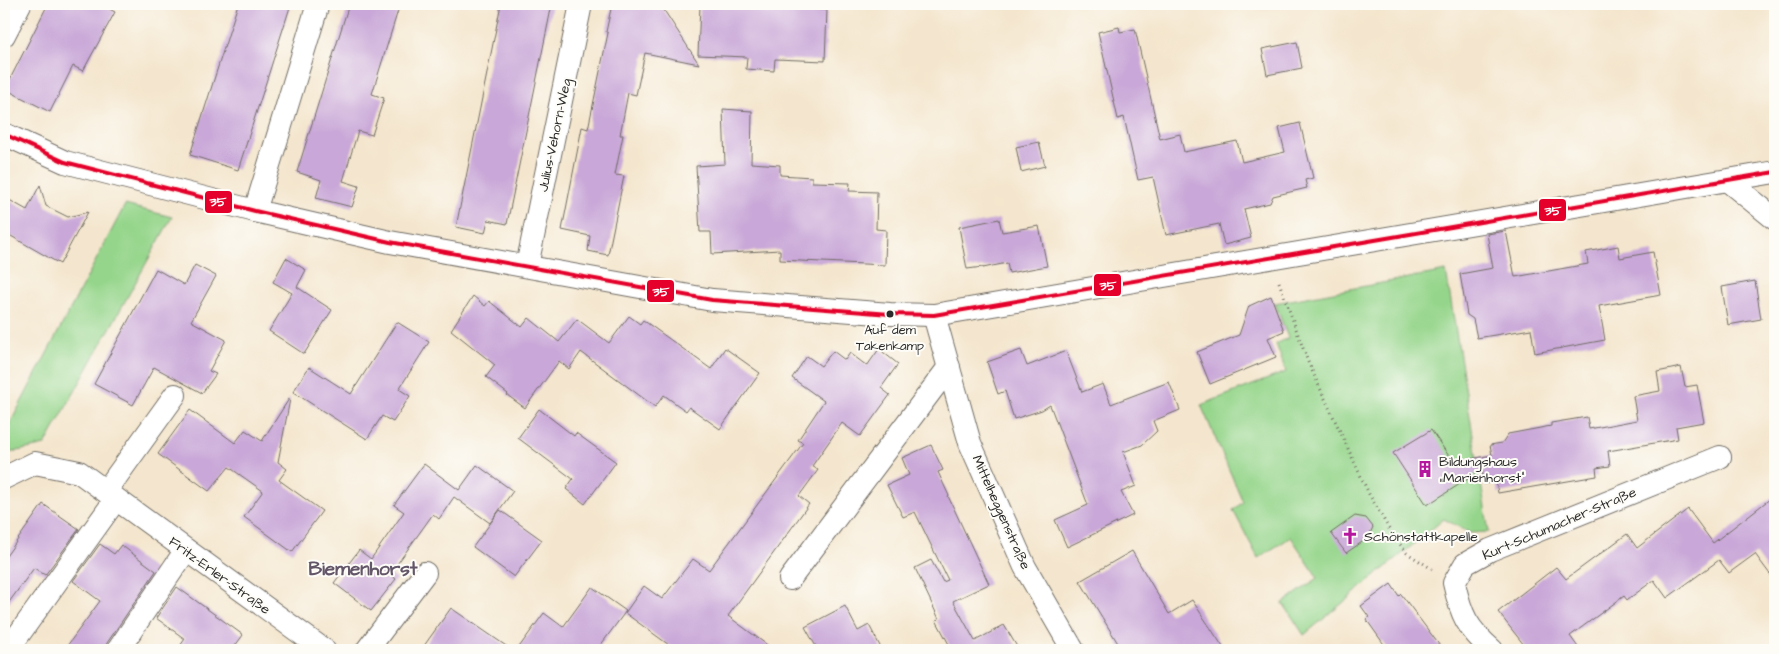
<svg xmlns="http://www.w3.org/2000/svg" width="1779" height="654" font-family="'Architects Daughter',sans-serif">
  <rect width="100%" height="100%" fill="#fdfcf7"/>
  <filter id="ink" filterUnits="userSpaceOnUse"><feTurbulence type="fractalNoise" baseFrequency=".02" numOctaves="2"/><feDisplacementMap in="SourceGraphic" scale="10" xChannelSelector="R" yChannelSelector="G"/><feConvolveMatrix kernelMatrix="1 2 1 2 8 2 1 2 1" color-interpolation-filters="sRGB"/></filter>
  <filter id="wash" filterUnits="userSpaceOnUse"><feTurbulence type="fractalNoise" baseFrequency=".0096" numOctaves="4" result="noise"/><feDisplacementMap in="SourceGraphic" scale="20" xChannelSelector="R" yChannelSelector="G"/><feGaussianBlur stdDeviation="1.12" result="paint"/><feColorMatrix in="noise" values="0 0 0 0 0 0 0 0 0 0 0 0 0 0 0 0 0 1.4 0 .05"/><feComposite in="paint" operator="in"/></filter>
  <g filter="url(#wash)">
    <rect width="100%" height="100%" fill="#f4e6ce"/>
    <g fill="#95d58b" stroke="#60805b">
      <polygon points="125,205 172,217 45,445 4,454 4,435"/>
      <polygon points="1446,271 1489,532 1470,533 1444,519 1304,635 1283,603 1318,578 1291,537 1258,558 1233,510 1243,502 1201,405 1286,372 1276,344 1288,338 1275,303"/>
    </g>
    <g id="blocks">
      <g fill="#c9a7d8">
        <polygon points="48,4 100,4 115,12 83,71 73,66 50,112 5,89"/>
        <polygon points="238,4 291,4 238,170 190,155"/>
        <polygon points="349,4 400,4 372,94 384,98 372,135 358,131 343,181 359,186 352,207 316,198 321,180 297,172"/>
        <polygon points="501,4 552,4 507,224 488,220 485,233 456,227"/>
        <polygon points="612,4 660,4 699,64 645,53 636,95 628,93 620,135 623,135 615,175 624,176 608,255 588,251 590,236 562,230 582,127 588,129 608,33 606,32"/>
        <polygon points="700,5 827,10 825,61 775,59 774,71 746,69 747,57 698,55"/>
        <polygon points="1119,27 1120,32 1135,29 1160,139 1180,134 1184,152 1237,141 1242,162 1285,152 1279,128 1300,123 1313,178 1305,180 1307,188 1273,196 1270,203 1244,209 1251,238 1224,245 1219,224 1166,235 1153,177 1138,180 1124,117 1118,119 1098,32"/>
        <polygon points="1297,42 1302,68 1267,75 1262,49"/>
        <polygon points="723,109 752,111 751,163 780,165 780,175 812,177 812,182 850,183 849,191 877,192 876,229 886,230 885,265 780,260 780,250 712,254 711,232 700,232 696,166 725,164"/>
        <polygon points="1039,142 1045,166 1021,172 1016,147"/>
        <polygon points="40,185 46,206 68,217 88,212 60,264 4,232 4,197 27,210"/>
        <polygon points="999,219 1002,232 1039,226 1047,266 1009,273 1007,263 983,268 983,267 967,269 959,227"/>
        <polygon points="1506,231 1515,277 1588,264 1586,252 1618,246 1620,258 1653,252 1661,295 1599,306 1605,340 1535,353 1531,329 1477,338 1473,319 1467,315 1460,274 1493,268 1487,234"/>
        <polygon points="286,258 306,270 297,287 332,310 304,354 269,331 292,293 273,282"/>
        <polygon points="195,265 216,276 191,321 226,340 209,371 216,374 202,393 154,367 133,405 94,384 156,269 184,285"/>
        <polygon points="1755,281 1761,319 1728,325 1722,287"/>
        <polygon points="473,296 485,306 489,301 522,327 529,318 559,342 577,319 609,343 629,316 640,324 643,320 711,369 725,348 760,373 720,429 689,407 686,411 664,395 655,407 581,352 569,369 559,361 525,408 507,395 508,394 486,377 495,365 451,330"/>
        <polygon points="1271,296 1284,331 1268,338 1276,357 1210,384 1197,352 1239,335 1249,306"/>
        <polygon points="397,322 429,342 399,389 410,396 393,422 382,416 367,439 293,392 309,367 351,394"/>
        <polygon points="879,349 898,364 881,388 890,395 860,436 842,423 812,466 818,470 799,496 809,504 728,616 774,650 676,650 625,613 644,586 662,599 693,559 709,570 803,443 798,440 824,401 792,378 807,356 821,366 833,351 845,360 850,353 867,366"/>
        <polygon points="1021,350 1027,366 1066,351 1082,392 1103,384 1111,404 1169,382 1180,410 1153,421 1157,431 1142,445 1123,452 1136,486 1121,492 1133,515 1067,547 1055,520 1088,505 1050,405 1042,410 1014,419 1005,391 998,394 987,362"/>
        <polygon points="1681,367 1685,387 1697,385 1704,422 1676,427 1678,439 1608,451 1610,466 1596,468 1597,476 1498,493 1496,482 1484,484 1482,470 1427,505 1393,453 1431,430 1453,462 1492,455 1490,445 1502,443 1508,434 1551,426 1551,423 1587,417 1589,429 1637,420 1633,396 1660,391 1657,372"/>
        <polygon points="289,399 290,399 278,462 287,469 279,480 322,511 292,552 244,517 263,491 229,467 209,491 158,454 190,410 235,443 245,430 262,441"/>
        <polygon points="539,409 574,436 576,433 616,462 585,504 566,489 573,479 518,438"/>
        <polygon points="931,445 943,470 938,472 949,496 948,496 989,584 953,601 975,641 1004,625 1019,650 952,650 936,620 939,619 915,568 931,560 943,582 948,580 915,512 903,517 887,485 909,475 902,458"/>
        <polygon points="424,464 459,490 477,465 513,491 490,523 454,497 439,519 433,514 390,574 396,579 371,611 334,583 359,550 371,559 404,512 394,505"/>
        <polygon points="1775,495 1775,581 1755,554 1729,573 1719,560 1667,598 1654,580 1627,600 1624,596 1570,636 1580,650 1528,650 1498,612 1556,567 1566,579 1627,534 1637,548 1688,509 1713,543"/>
        <polygon points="43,504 79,529 45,575 34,568 4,609 4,559"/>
        <polygon points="500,510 542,540 514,577 473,547"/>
        <polygon points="1355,516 1366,518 1373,527 1368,538 1346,553 1331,533"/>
        <polygon points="100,544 114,554 121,545 156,571 107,643 105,650 64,650 100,601 73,581"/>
        <polygon points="1132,551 1169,614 1192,600 1225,650 1122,650 1080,581"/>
        <polygon points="1391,584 1399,596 1401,594 1443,650 1388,650 1366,619 1369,617 1361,606"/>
        <polygon points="177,587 243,635 232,650 177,650 185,639 156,618"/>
        <polygon points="592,587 626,611 597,650 517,650 544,613 563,627"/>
        <polygon points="845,606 858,631 869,625 882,650 818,650 805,627"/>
        <polygon points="451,608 512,650 421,650"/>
      </g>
    </g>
  </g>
  <g filter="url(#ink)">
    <use href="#blocks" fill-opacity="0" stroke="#716c64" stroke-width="1"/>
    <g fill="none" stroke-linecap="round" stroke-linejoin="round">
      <g stroke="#716c64" stroke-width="24">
        <g id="street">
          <polyline points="4,35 20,4"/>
          <polyline points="4,134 65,162 255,211 390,242 712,300 890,314 934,315 1775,172"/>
          <polyline points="1728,181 1775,219"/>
          <polyline points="255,211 318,4"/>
          <polyline points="527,266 581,4"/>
          <polyline points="934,315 970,443 1025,567 1073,650"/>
          <polyline points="4,478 35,463 79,472 324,650"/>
          <polyline points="106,491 175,395"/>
          <polyline points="790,579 949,367"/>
          <polyline points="12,644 116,499"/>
          <polyline points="118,650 186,550"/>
          <polyline points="367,650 425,573"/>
          <path d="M1492,650C1467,628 1461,615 1454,583L1465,564L1490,550L1720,457"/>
        </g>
      </g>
      <polyline stroke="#716c64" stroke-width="3" stroke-dasharray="1 4" stroke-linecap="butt" points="1279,282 1308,362 1369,494 1392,534 1407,553 1432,569"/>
      <use href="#street" stroke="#fff" stroke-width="22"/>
      <g stroke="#fdfcf7" stroke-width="8">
        <polyline id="bus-1" points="4,134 65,162 255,211 390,242 712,300 890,314 934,315 1775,172"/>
      </g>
      <use href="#bus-1" stroke="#e4002b" stroke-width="4"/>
    </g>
  </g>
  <defs>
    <g id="building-bare" transform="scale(1.35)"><path d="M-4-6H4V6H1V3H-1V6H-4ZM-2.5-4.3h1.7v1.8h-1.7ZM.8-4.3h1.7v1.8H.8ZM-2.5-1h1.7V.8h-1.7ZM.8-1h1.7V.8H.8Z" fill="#b5179e" stroke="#fdfcf7" stroke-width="2.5" paint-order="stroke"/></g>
    <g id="church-bare" transform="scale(1.35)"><path d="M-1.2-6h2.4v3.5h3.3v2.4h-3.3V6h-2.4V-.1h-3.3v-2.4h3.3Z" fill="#b5179e" stroke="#fdfcf7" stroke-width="2.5" paint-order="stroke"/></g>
  </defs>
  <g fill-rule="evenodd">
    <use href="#building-bare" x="1425" y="469"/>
    <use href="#church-bare" x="1350" y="536"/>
  </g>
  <circle fill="#2b2b2b" stroke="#fdfcf7" stroke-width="2" cx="890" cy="314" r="4.5"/>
  <g text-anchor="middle" stroke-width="4" stroke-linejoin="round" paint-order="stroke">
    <g font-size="13" fill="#2b2b2b" stroke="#fdfcf7">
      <text x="890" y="334">Auf dem<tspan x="890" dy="16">Takenkamp</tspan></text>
    </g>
    <g font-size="14" fill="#2b2b2b" stroke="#fdfcf7">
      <text transform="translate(554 135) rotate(-78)" y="5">Julius-Vehorn-Weg</text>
      <text transform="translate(1002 512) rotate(66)" y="5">Mittelheggenstraße</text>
      <text transform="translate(1559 523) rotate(-23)" y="5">Kurt-Schumacher-Straße</text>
      <text transform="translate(220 575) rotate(36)" y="5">Fritz-Erler-Straße</text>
    </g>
    <g font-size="14" fill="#2b2b2b" stroke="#fdfcf7" text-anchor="start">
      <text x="1439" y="466">Bildungshaus<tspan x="1439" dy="16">„Marienhorst“</tspan></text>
      <text x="1364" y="541">Schönstattkapelle</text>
    </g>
    <g font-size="19" font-weight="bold" fill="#625668" stroke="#fdfcf7">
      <text x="363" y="575">Biemenhorst</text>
    </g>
  </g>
  <g stroke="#fdfcf7" stroke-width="2">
    <rect x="204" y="190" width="29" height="24" rx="5" fill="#e4002b"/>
    <rect x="1538" y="198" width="29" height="24" rx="5" fill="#e4002b"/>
    <rect x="1093" y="273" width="29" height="24" rx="5" fill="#e4002b"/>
    <rect x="646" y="279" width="29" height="24" rx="5" fill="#e4002b"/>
  </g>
  <g font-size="14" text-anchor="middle" font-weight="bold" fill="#fff">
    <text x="218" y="206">35</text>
    <text x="1553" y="215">35</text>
    <text x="1108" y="290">35</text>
    <text x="661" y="296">35</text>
  </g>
  <rect width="1779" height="654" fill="none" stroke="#fdfcf7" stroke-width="20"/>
</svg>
